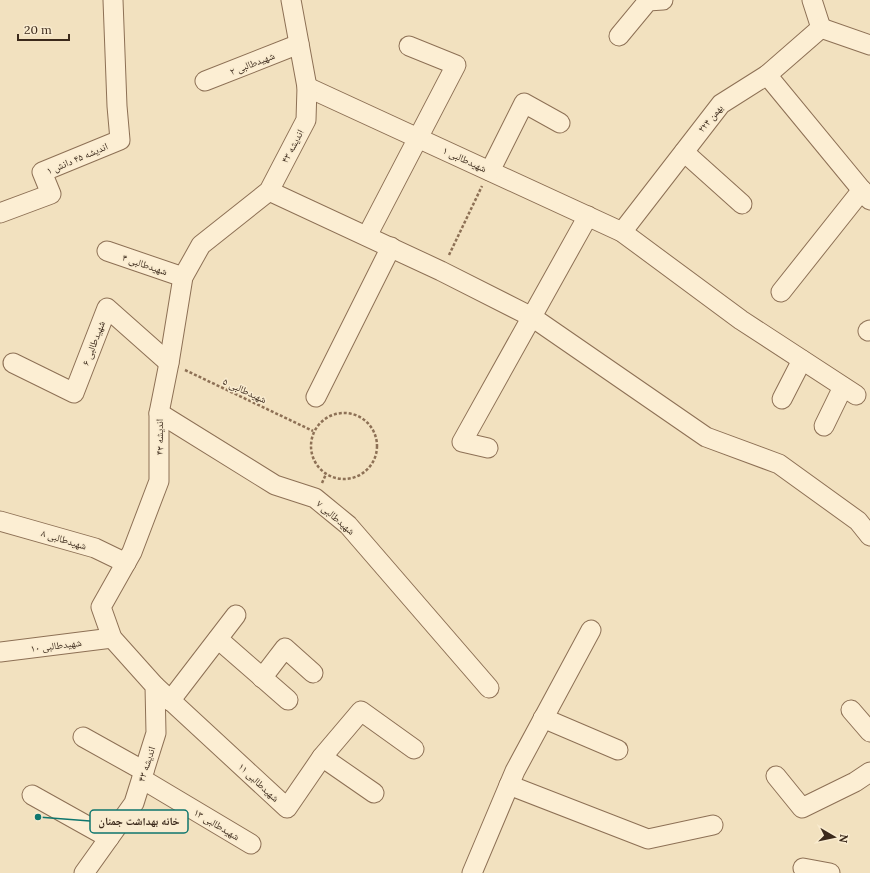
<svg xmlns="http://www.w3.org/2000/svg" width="870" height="873" font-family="Lora,'Noto Naskh Arabic',serif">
  <rect width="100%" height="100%" fill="#f2e1bf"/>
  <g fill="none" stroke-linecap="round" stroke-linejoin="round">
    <g stroke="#8d7055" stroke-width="21">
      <g id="street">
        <polyline points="812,0 821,28"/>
        <polyline points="821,28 870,45"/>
        <polyline points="619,36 648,1 663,0"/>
        <polyline points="767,75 870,200"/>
        <polyline points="205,81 299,44"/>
        <polyline points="307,87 622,232 741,320 856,395"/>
        <polyline points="684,152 742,204"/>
        <polyline points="490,171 524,103 560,123"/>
        <polyline points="269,191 441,271 532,317 706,437 779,464 858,521 870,536"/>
        <polyline points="0,213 51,194 42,172 120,140 117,106 113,0"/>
        <polyline points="622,232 721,104 767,75 821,28"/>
        <polyline points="367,236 456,65 409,46"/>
        <polyline points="107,251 183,277"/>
        <polyline points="781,292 862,190"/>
        <polyline points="868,331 870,330"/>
        <polyline points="13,363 74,393 107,308 169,363"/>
        <polyline points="316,397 391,247"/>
        <polyline points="782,399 802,360"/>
        <polyline points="159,413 275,485 315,498 348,525 489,688"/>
        <polyline points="824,426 843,387"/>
        <polyline points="488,448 462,442 588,216"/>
        <polyline points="0,521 95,548 126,563"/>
        <polyline points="218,639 288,700"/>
        <polyline points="0,652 112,638"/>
        <polyline points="262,678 285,648 313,673"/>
        <polyline points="155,686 287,808 322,757 374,793"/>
        <polyline points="170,701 236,615"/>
        <polyline points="851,710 870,732"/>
        <polyline points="543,718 618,750"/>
        <polyline points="83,737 144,771"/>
        <polyline points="322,757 361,711 414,749"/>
        <polyline points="776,776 802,808 855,782 870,772"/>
        <polyline points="142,779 251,844"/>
        <polyline points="509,785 648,839 713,825"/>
        <polyline points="32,795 109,838"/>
        <polyline points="803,868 830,873"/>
        <polyline points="84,873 134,803 156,733 155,686 112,638 101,607 132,552 159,481 159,413 169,363 183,277 201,245 269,191 306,120 307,87 291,0"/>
        <polyline points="472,873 515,771 591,630"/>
      </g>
    </g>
    <g stroke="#8d7055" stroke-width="2.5" stroke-dasharray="3 2" stroke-linecap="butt">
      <polyline points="449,255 482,186"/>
      <polyline points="185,370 313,431"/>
      <circle cx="344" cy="446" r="33"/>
      <polyline points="322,483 326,474"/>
    </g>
    <use href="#street" stroke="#fceed3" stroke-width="19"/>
  </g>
  <g text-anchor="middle" stroke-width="3" stroke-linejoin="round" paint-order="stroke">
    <g font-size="10" fill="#3b291b" stroke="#f9ebcf">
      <text transform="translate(252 63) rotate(-21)" y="4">شهیدطالبی ۲</text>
      <text transform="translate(710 118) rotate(-50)" y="4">۲۲بهمن ۴</text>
      <text transform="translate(292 146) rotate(-62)" y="4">اندیشه ۴۳</text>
      <text transform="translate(77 158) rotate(-23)" y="4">اندیشه ۴۵ دانش ۱</text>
      <text transform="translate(465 159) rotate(25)" y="4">شهیدطالبی ۱</text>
      <text transform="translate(145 264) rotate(19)" y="4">شهیدطالبی ۴</text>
      <text transform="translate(93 343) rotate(-69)" y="4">شهیدطالبی ۶</text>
      <text transform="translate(245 390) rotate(25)" y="4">شهیدطالبی ۵</text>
      <text transform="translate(159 437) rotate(-90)" y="4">اندیشه ۴۳</text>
      <text transform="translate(336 517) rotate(41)" y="4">شهیدطالبی ۷</text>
      <text transform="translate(64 539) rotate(17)" y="4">شهیدطالبی ۸</text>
      <text transform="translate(56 645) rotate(-7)" y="4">شهیدطالبی ۱۰</text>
      <text transform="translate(146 764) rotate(-72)" y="4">اندیشه ۴۳</text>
      <text transform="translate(259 782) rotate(43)" y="4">شهیدطالبی ۱۱</text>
      <text transform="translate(217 824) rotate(31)" y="4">شهیدطالبی ۱۳</text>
    </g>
  </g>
  <path fill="none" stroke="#0f766e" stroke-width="1.5" d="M38 817L90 821"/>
  <circle fill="#0f766e" stroke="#f9ebcf" stroke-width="1.5" cx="38" cy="817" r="4"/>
  <rect fill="#f9ebcf" stroke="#0f766e" stroke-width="1.5" x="90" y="810" width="98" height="23" rx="4"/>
  <g font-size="11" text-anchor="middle" font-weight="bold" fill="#3b291b">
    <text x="139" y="825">خانه بهداشت جمنان</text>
  </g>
  <g transform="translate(834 837) rotate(99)" stroke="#f9ebcf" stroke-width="3" paint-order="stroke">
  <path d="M0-3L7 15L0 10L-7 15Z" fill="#3b291b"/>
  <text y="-6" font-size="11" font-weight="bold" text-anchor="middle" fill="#3b291b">N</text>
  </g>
  <path d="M18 34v6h51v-6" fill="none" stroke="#3b291b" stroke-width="2"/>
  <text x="24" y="34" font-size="12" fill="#3b291b" stroke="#f9ebcf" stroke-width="3" paint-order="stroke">20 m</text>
</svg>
